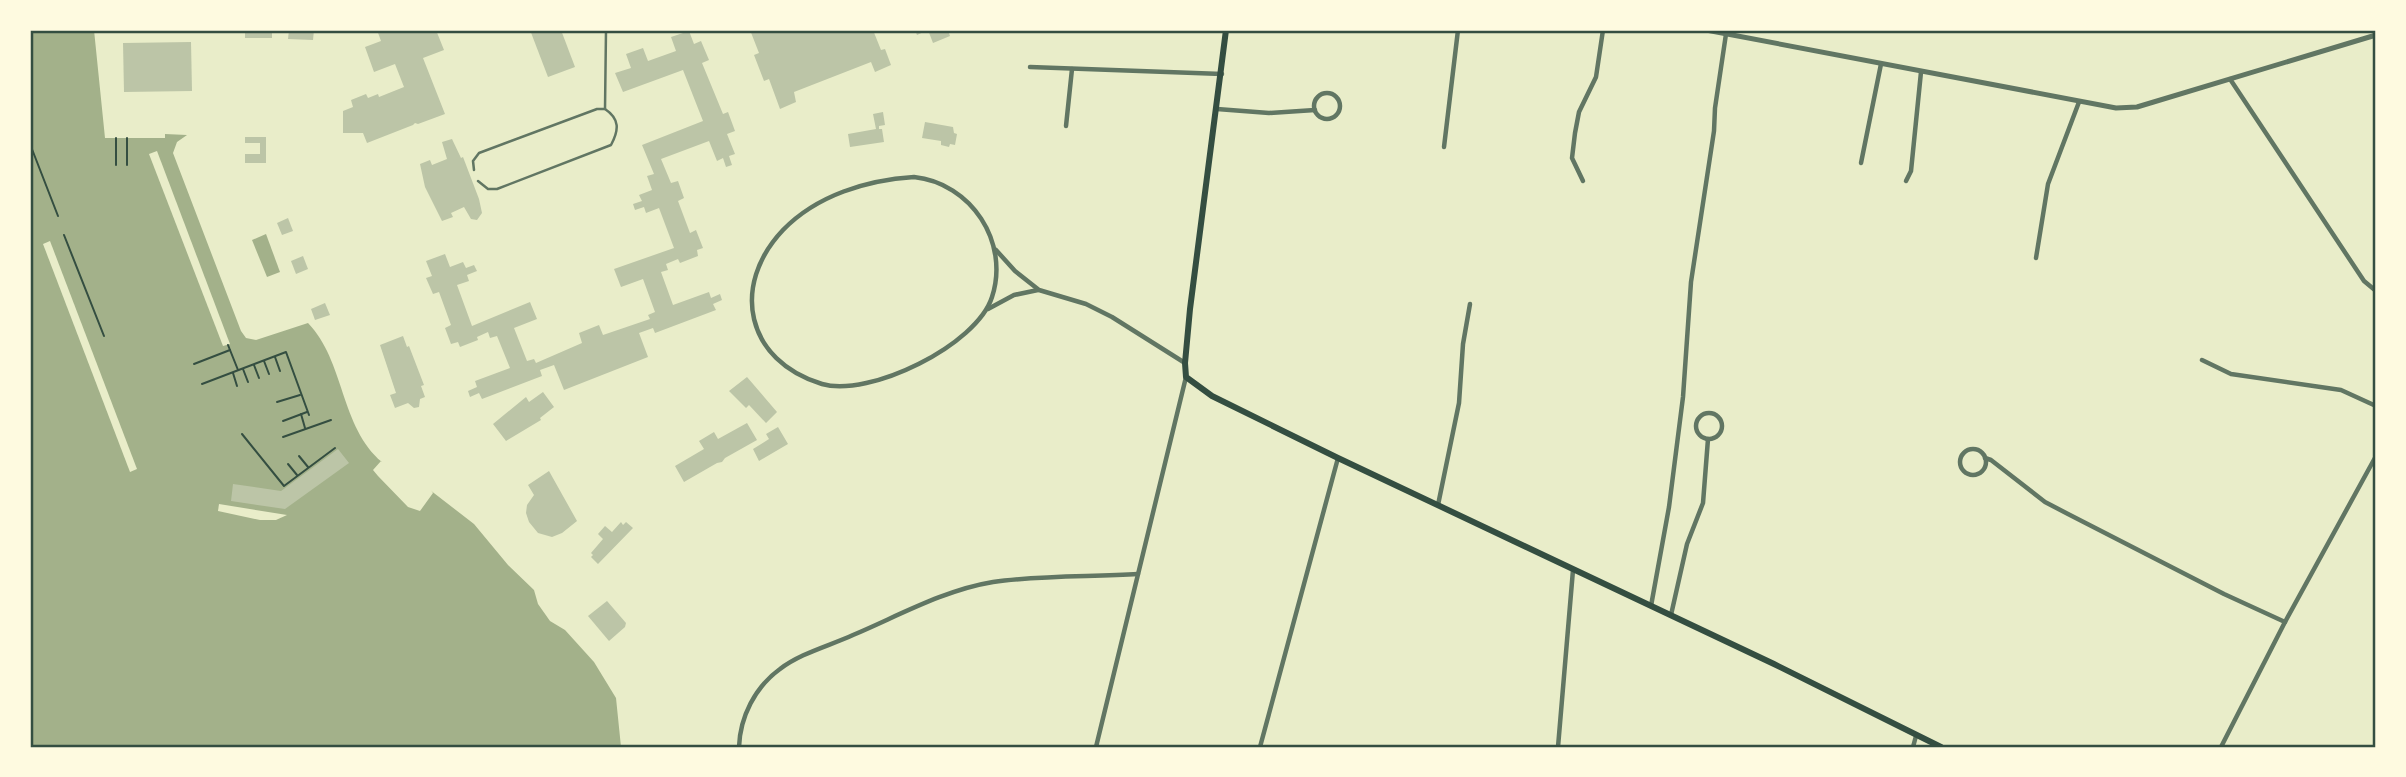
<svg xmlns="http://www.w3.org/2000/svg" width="2406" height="777" font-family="Merriweather,serif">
  <rect width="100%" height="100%" fill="#e9edc9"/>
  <g fill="#a3b18a">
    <path d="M30,30H94L105,138H165V134L187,135L177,142L173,153L241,331L246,338L256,340L308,323C345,361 340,427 382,462L378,469L414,503L430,490L474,524L508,565L534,590L538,604L550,621L565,630L594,662L616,698L621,747H30Z"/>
    <polygon points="266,234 280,272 267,277 252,240"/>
  </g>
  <g fill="#e9edc9">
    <polygon points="157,151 230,344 223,346 149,154"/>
    <polygon points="50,241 137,469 130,472 43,244"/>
    <polygon points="381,461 385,465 382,470 415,500 429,487 433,493 420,511 408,507 378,476 373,470"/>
    <polygon points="219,504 287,515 276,520 260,520 218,511"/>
  </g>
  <g fill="#bcc5a7">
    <rect x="245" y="30" width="27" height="8"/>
    <polygon points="289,30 314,30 313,40 288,39"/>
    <polygon points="377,30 436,30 444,50 423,58 445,114 418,124 415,123 413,125 367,143 363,133 343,133 343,111 353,107 351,100 366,94 368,98 378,94 379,97 404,87 395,64 374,72 365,47 381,41"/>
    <polygon points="530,30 561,30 575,67 548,77"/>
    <polygon points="750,30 873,30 881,50 885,49 891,65 875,72 871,62 794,92 796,102 780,109 769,79 764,81 754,55 759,53"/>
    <polygon points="915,30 948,30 950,36 933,43 928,30 917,35"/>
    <polygon points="689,31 694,44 701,41 709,60 702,63 723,114 728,112 735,131 727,134 735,154 729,156 732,165 726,167 723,158 717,161 709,141 661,159 671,183 678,181 684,198 678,201 690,233 696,230 703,248 697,250 698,256 680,263 678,259 666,264 668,270 661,272 673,305 709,292 711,298 720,294 722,300 713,304 716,310 655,333 653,328 639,333 648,357 564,390 554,365 540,370 542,376 482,399 479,393 470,397 468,391 477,387 475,381 510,368 497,336 490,338 488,332 477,337 478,340 460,347 458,342 451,344 445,328 451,325 439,292 433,294 426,278 432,276 426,261 445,254 450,267 463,262 466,268 474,265 477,271 467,275 469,281 457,285 472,326 530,302 537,319 514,328 527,361 534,359 536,363 582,343 579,333 599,325 603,335 650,319 648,315 655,312 643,279 621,287 614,269 674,248 659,208 646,213 644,207 635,210 633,204 642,201 639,195 652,190 647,176 654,174 642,145 703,121 683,70 623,92 615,73 631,68 626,54 643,48 648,61 676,51 671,37"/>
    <polygon points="191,42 192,91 124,92 123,43"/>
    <polygon points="883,112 885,125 879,126 879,129 882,129 884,142 850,147 848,134 876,129 873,114"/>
    <polygon points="925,122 953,127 954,133 957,134 955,145 950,144 949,147 941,145 941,141 922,138"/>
    <polygon points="245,137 266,137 266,163 245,163 245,154 260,154 260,143 245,143"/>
    <polygon points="452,139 461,158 463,157 479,199 482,213 477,220 471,219 464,207 451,213 453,217 442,221 425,187 420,164 430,160 432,165 447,159 442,142"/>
    <polygon points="288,218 293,231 282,235 277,223"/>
    <polygon points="303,256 308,269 296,274 291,261"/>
    <polygon points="325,303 330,315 315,320 311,309"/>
    <polygon points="403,336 407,347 409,346 424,385 421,386 425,397 420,399 419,407 414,408 408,403 395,408 390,395 396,393 380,345"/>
    <polygon points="747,377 777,412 766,423 749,405 746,408 729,391"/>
    <polygon points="543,392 554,407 540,418 541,420 506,441 493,424 526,397 529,402"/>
    <polygon points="747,423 757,440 725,458 722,462 717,463 684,482 675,466 704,449 699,441 714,432 718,439"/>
    <polygon points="778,427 788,444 759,461 753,449 769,439 766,434"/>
    <polygon points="338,449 349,463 285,509 231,501 233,484 281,491"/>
    <polygon points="549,471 577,521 562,533 552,537 538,533 529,522 526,513 527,505 534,495 528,485"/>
    <polygon points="621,522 623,525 626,522 633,528 598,564 591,557 593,555 591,553 603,539 598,534 605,526 612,532"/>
    <polygon points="607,601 626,623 625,627 609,641 588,616"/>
  </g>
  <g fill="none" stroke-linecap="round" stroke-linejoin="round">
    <g stroke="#344e41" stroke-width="2">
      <polyline points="116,138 116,165"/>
      <polyline points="127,138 127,165"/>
      <polyline points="30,144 58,216"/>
      <polyline points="64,235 104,336"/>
      <polyline points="228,345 238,370"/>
      <polyline points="275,357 280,371"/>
      <polyline points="264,361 269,374"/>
      <polyline points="194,364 230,350"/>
      <polyline points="254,365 259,378"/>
      <polyline points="243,369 248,382"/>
      <polyline points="233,373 237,386"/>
      <polyline points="202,384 286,352 309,415"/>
      <polyline points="277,402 300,395"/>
      <polyline points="301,414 305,428"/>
      <polyline points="283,421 307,412"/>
      <polyline points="242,434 284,486 335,448"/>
      <polyline points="283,437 331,420"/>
      <polyline points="299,456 308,467"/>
      <polyline points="288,464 297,475"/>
    </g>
    <g stroke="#617663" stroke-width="2.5">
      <polyline points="474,170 473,161 479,153 597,109 605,109"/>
      <path d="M478,181L488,189H497L611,145C619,130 620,119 605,109L606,30"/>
    </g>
    <g stroke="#617663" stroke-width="4.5">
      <polyline points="1030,67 1222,74"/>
      <polyline points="2230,79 2364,281 2376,291"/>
      <circle cx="1327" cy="106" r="13"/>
      <polyline points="1217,109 1269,113 1315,110"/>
      <polyline points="1066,126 1072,69"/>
      <polyline points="1444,147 1458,30"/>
      <polyline points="1861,163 1881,64"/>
      <path d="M914,177C971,183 1010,242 992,297C977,345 869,398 822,384C746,361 730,286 783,230C817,195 867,180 914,177Z"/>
      <polyline points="1583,181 1572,158 1575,133 1579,112 1596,77 1603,30"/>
      <polyline points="1906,181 1911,171 1921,72"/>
      <polyline points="996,250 1015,271 1039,290 1086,304 1112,317 1185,363"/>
      <polyline points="2036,258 2048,184 2079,102"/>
      <polyline points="988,309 1014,295 1038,290"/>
      <polyline points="2202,360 2231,374 2341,390 2376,406"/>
      <circle cx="1709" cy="426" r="13"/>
      <circle cx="1973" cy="462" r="13"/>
      <polyline points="1985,458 1991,460 2045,502 2068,514 2224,594 2285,622"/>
      <polyline points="1438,505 1459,403 1463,344 1470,304"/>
      <polyline points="1651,606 1669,507 1683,397 1691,282 1714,131 1715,108 1726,34"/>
      <polyline points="1671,615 1687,544 1703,503 1708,439"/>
      <path d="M739,747C740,717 755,687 780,669C801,653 829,646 853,635C898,616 944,590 993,582C1040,575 1090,577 1138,574"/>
      <polyline points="1096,747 1186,377"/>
      <polyline points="1260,747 1338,458"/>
      <polyline points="1558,747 1573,570"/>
      <polyline points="1913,747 1916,736"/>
      <polyline points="2221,747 2285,622 2376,456"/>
    </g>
    <polyline stroke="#617663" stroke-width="5" points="1706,30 2116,108 2137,107 2376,35"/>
    <polyline stroke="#344e41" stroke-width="6" points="1226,30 1190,309 1185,363 1186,377 1212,396 1338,458 1774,664 1941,747"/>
  </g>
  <rect width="2406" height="777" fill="none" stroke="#fefae0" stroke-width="63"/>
  <rect x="32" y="32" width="2342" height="714" fill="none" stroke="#344e41" stroke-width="2.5"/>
</svg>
